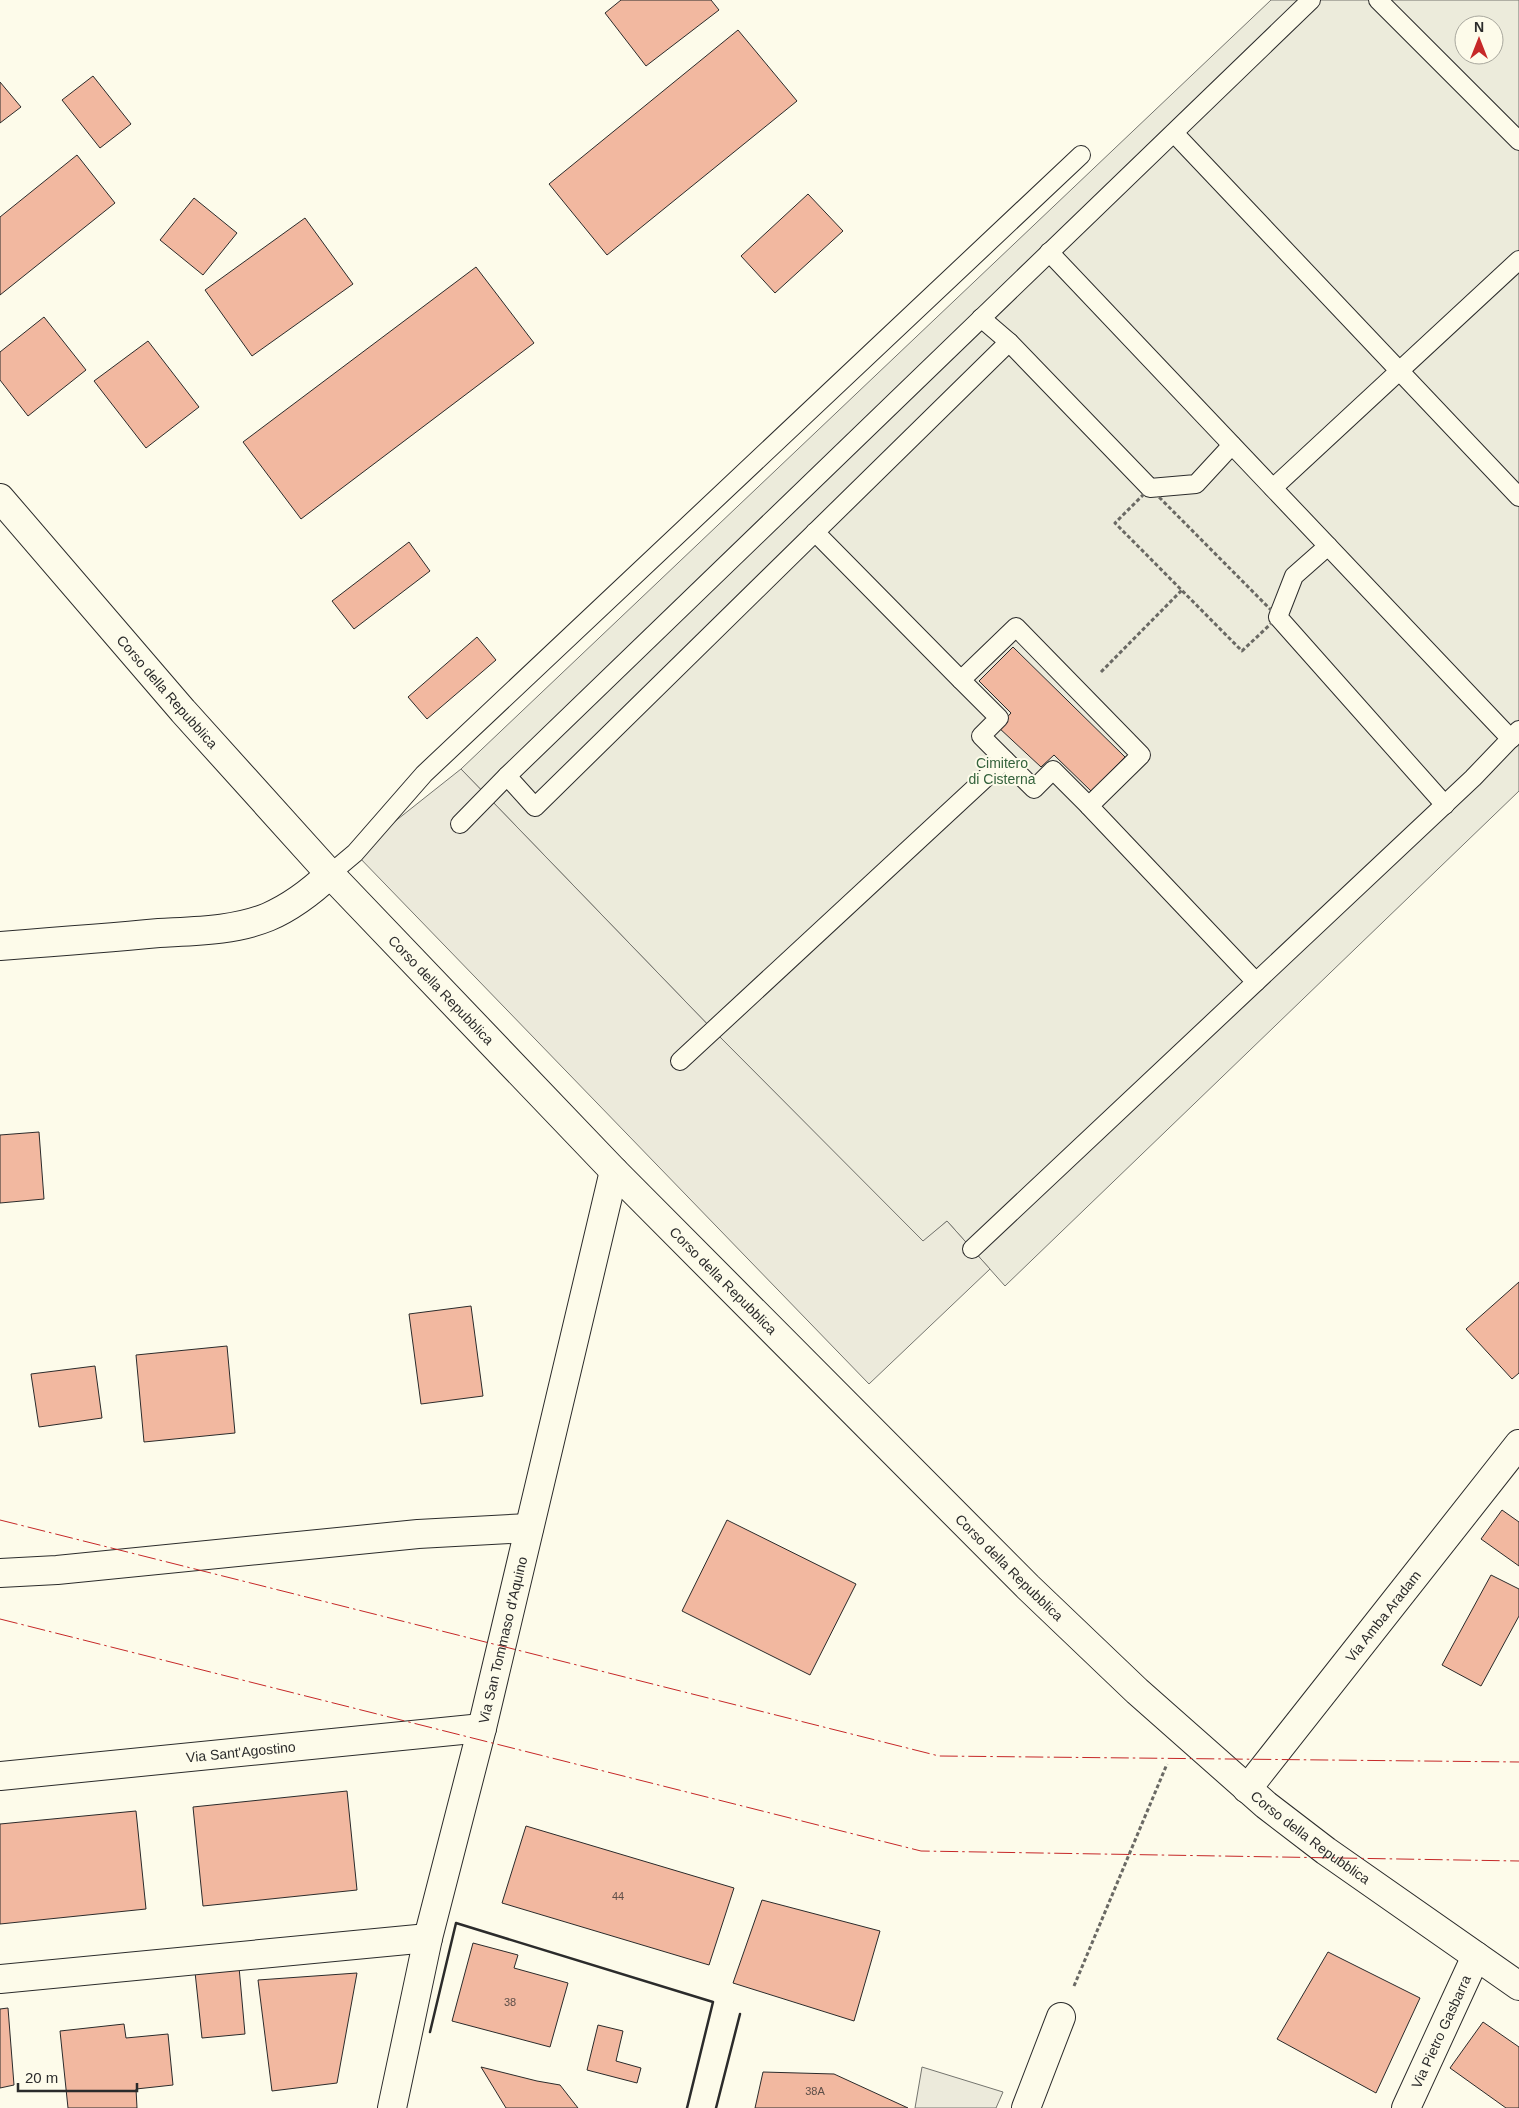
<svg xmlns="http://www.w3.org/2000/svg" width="1519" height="2108" font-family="Helvetica,sans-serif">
  <rect width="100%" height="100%" fill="#fdfbea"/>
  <path fill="#ecebdb" stroke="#74746e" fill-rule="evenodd" d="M1271,0H1519V791L1005,1286L947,1221L923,1242L713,1030L461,769ZM1464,25H1494V55H1464Z"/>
  <g fill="#eceadb" stroke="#74746e">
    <polygon points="461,769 713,1030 923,1241 947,1221 990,1269 869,1384 355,853"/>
    <polygon points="922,2067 1003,2092 996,2108 915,2108"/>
  </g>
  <g fill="#f2b8a0" stroke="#2b2b2b">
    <polygon points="621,0 711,0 719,10 646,66 605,13"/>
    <polygon points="738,30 797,101 607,255 549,184"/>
    <polygon points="93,76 131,124 100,148 62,100"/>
    <polygon points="0,82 21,107 0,123"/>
    <polygon points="77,155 115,203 0,295 0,217"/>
    <polygon points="808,194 843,231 775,293 741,256"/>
    <polygon points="194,198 237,233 203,275 160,240"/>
    <polygon points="305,218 353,284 252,356 205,290"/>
    <polygon points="476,267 534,343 301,519 243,442"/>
    <polygon points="44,317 86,370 28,416 0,380 0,352"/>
    <polygon points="148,341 199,407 146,448 94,381"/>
    <polygon points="409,542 430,571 354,629 332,601"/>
    <polygon points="477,637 496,660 427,719 408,697"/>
    <polygon points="1013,647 1125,757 1091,791 1054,755 1041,767 998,727 1011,713 979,681"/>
    <polygon points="39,1132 44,1199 0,1203 0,1135"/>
    <polygon points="1519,1282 1519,1373 1512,1379 1466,1329"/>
    <polygon points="471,1306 483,1396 421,1404 409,1314"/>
    <polygon points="227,1346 235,1433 144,1442 136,1355"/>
    <polygon points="95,1366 102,1418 39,1427 31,1374"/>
    <polygon points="1502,1510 1519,1522 1519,1566 1481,1539"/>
    <polygon points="727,1520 856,1584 810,1675 682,1611"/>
    <polygon points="1491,1575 1519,1589 1519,1616 1481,1686 1442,1665"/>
    <polygon points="347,1791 357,1890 203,1906 193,1807"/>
    <polygon points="136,1811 146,1909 0,1924 0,1824"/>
    <polygon points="526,1826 734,1888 709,1965 502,1903"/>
    <polygon points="762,1900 880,1931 854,2021 733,1983"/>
    <polygon points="473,1943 518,1955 514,1968 568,1983 550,2047 452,2021"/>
    <polygon points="1328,1952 1420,1998 1376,2093 1277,2039"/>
    <polygon points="239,1967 245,2034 202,2038 195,1972"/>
    <polygon points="357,1973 337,2083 272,2091 258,1980"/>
    <polygon points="8,2008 14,2085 0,2088 0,2009"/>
    <polygon points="1483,2022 1519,2047 1519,2108 1506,2108 1450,2068"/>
    <polygon points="124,2024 126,2038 168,2034 173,2085 136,2089 137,2108 68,2108 60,2031"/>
    <polygon points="598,2025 623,2031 616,2061 641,2068 637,2083 587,2070"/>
    <polygon points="481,2067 537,2081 560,2085 578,2108 506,2108"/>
    <polygon points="763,2072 834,2074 908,2108 755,2108"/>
  </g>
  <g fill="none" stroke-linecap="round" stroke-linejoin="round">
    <g stroke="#2b2b2b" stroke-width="20">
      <g id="service">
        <polyline points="1378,0 1519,141"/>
        <polyline points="1174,133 1519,497"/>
        <polyline points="1049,252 1511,739"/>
        <polyline points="981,318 1009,342 1150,488 1196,484 1232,445"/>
        <polyline points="1273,488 1519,260"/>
        <polyline points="815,532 961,680"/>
        <polyline points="1328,546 1294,576 1278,617 1445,805"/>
        <polygon points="1016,627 1141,755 1089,806 1053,770 1034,789 981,736 999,718 961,680"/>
        <polyline points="507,776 535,807 1009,342"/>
        <polyline points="1089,806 1256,982"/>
        <polyline points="460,824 507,776 1311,0"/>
        <polyline points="330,874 355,853 424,774 1081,155"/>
        <polyline points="680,1061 1005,760"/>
        <polyline points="972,1249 1473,778 1519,730"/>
      </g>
    </g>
    <g stroke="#2b2b2b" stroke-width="30">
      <g id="minor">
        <path d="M0,946C53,942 106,938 159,933C194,931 234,931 268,917C291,907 311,892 330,874"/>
        <polyline points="0,1573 57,1570 418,1534 529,1528"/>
        <path id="s1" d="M0,1776L482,1728"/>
        <path id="s2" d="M1247,1789L1519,1444"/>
        <polyline points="0,1979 428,1938"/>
        <path id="s3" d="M392,2108L428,1938L482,1728L614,1171"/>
        <polyline points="1026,2108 1061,2017"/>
        <path id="s4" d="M1406,2108L1476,1956"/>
      </g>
    </g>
    <g stroke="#2b2b2b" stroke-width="30">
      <g id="tertiary">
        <path id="s5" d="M0,498L183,711L330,874L614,1171L1028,1587L1137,1691L1266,1805L1326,1851L1519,1986"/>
      </g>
    </g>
    <g stroke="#6a6964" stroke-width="3" stroke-dasharray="4 2.5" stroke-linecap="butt">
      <polygon points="1150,488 1278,617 1242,651 1115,523"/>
      <polyline points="1101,672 1182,590"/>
      <polyline points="1074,1986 1167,1764"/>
    </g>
    <use href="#service" stroke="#fdfbea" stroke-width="18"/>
    <use href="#minor" stroke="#fdfbea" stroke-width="28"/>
    <use href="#tertiary" stroke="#fdfbea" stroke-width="28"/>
    <g stroke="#2b2b2b" stroke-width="2.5">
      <polyline points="430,2032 456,1923 713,2002 687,2108"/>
      <polyline points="716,2108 740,2014"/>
    </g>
    <g stroke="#c62828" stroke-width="1" stroke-dasharray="18 4 2.5 4" stroke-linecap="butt">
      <polyline points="0,1520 939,1756 1519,1762"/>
      <polyline points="0,1619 921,1851 1519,1861"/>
    </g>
  </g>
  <g text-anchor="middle" stroke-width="4" stroke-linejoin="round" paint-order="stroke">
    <g font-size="11" fill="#5d4e48">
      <text x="618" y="1900">44</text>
      <text x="510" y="2006">38</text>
      <text x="815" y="2095">38A</text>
    </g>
    <g font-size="14" fill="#2b2b2b" stroke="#fdfbea">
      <text dy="5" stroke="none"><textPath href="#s5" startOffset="256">Corso della Repubblica</textPath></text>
      <text dy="5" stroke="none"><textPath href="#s5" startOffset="661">Corso della Repubblica</textPath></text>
      <text dy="5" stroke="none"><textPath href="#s5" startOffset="1066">Corso della Repubblica</textPath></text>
      <text dy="5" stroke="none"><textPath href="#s5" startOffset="1471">Corso della Repubblica</textPath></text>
      <text dy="5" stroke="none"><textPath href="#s2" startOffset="220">Via Amba Aradam</textPath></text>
      <text dy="5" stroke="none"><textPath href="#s3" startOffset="481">Via San Tommaso d'Aquino</textPath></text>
      <text dy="5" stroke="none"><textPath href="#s1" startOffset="242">Via Sant'Agostino</textPath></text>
      <text dy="5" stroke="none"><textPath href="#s5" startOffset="1876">Corso della Repubblica</textPath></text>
      <text dy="5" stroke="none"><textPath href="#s4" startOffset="84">Via Pietro Gasbarra</textPath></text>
    </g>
    <g font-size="14" fill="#34623c" stroke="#fdfbea">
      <text x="1002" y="768">Cimitero<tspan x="1002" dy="16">di Cisterna</tspan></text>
    </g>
  </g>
  <g transform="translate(1479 40)"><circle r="24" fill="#fdfbea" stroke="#a9a89e"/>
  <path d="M0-4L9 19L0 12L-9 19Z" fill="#c62828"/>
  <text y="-8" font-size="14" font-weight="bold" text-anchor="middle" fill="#2b2b2b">N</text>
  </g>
  <path d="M18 2083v8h119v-8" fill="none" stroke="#2b2b2b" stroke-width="2.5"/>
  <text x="25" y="2083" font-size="15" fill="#2b2b2b" stroke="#fdfbea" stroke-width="4" paint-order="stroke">20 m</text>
</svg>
